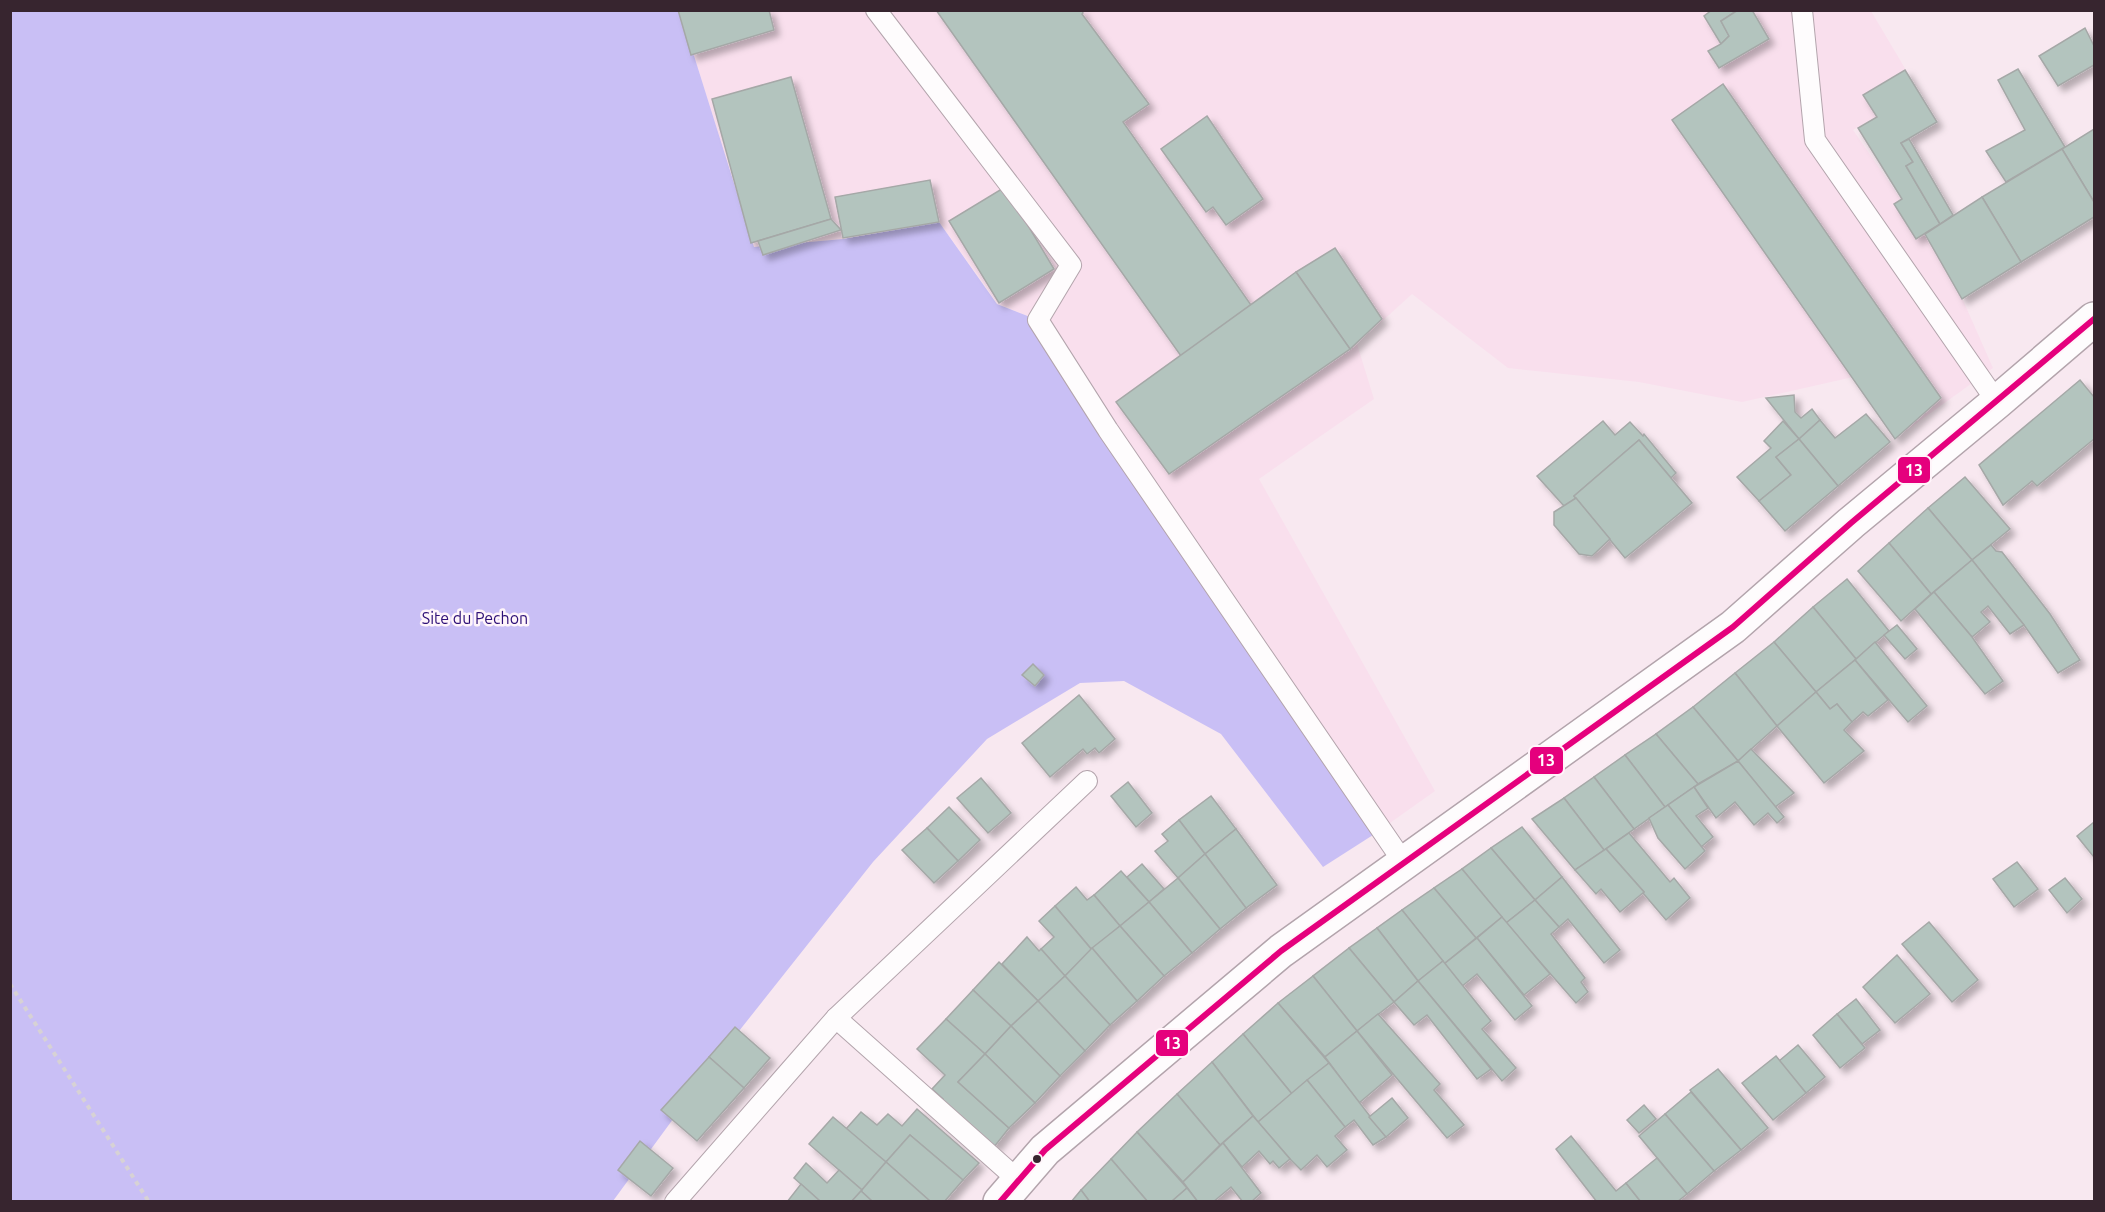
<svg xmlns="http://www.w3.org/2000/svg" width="2105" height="1212" font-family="Ubuntu,sans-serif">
  <defs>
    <filter id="shadow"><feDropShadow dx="5.5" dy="5.5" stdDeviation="3" flood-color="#0004"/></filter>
  </defs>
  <rect width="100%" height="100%" fill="#f8e8f0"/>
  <polygon fill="#f9dfed" points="680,11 1871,11 1919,92 1853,130 1925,234 1962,298 1993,368 1896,438 1853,377 1742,402 1639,382 1508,368 1412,294 1357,344 1374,399 1259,479 1435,791 1373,835 1038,320 998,304 939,222 843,239 754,247"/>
  <polygon fill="#c9bff5" points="10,11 680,11 754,247 843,239 939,222 997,304 1038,320 1373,835 1323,867 1221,734 1124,681 1080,683 987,739 873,862 720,1055 613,1201 11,1201"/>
  <g fill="#b3c4be" stroke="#a5a8a7" stroke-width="1.5" filter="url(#shadow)">
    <polygon points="678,10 769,10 774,30 691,55"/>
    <polygon points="936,10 1082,10 1083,13 1082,14 1149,104 1123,122 1251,305 1181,356"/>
    <polygon points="1712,10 1738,10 1721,21 1729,36 1721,44 1704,16"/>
    <polygon points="1738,10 1752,10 1769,39 1719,68 1708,51 1721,44 1729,36 1721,21"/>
    <polygon points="2085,28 2094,46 2094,65 2058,86 2039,56"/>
    <polygon points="2018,69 2065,147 2006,182 1986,151 2025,130 1998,80"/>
    <polygon points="1905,70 1937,122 1901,143 1913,162 1906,166 1940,224 1916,239 1894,204 1902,199 1858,128 1877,117 1863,95"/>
    <polygon points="791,77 831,219 751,243 712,99"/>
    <polygon points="1723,84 1941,398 1895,439 1672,120"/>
    <polygon points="1207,116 1263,199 1226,225 1213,207 1206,212 1161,149"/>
    <polygon points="2094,129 2094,202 2062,149"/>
    <polygon points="1909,139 1953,215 1940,224 1906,166 1913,162 1901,143"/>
    <polygon points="2062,149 2094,202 2094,217 2021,262 1982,197"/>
    <polygon points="930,180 939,222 843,238 835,197"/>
    <polygon points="1005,187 1054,269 999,303 949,221"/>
    <polygon points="1982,197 2021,262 1962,299 1925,234"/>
    <polygon points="831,219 841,230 763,255 758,241"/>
    <polygon points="1335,248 1382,319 1350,349 1296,272"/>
    <polygon points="1296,272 1350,349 1169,474 1116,402"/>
    <polygon points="2080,380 2094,397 2094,439 2037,486 2032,481 2003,505 1979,465"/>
    <polygon points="1794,395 1795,412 1801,418 1812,409 1820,420 1799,439 1766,398"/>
    <polygon points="1866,414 1890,442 1838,486 1799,439 1820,420 1835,438"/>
    <polygon points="1603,421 1615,435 1630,422 1643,436 1644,434 1676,473 1671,478 1639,440 1574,496 1576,498 1564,506 1537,476"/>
    <polygon points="1783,421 1799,439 1776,457 1791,475 1759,501 1737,477 1771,448 1764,441"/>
    <polygon points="1799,439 1838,486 1785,531 1759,501 1791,475 1776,457"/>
    <polygon points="1639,440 1692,503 1625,558 1574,496"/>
    <polygon points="1965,477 2010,529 1972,560 1928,508"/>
    <polygon points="1576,498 1610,539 1592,556 1579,554 1554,525 1554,512"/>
    <polygon points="1928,508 1972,560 1931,594 1889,543"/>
    <polygon points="1889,543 1931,594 1901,621 1858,571"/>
    <polygon points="1991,545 1996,551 2002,552 2050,614 2080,660 2058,673 2024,625 1972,560"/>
    <polygon points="1972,560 2024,625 2010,634 1988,606 1981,612 1990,622 1972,637 1934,592"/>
    <polygon points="1847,579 1889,631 1856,659 1813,607"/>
    <polygon points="1934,592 1972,637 2003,681 1985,694 1915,609"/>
    <polygon points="1813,607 1856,659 1816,692 1774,642"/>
    <polygon points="1897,625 1917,649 1905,659 1884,635"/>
    <polygon points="1774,642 1816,692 1777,726 1735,673"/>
    <polygon points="1875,642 1927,706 1908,722 1855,660"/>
    <polygon points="1855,660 1888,700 1868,716 1863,712 1852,722 1837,704 1830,709 1816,692"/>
    <polygon points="1033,664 1044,675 1035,686 1022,675"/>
    <polygon points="1735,673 1777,726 1738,761 1693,707"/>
    <polygon points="1816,692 1830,709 1837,704 1852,722 1844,730 1864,751 1824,783 1777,726"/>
    <polygon points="1079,695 1115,739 1099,753 1095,748 1087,754 1083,749 1050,777 1022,743"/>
    <polygon points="1693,707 1738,761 1698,784 1656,734"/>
    <polygon points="1656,734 1698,784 1665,807 1625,755"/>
    <polygon points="1751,749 1794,793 1775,807 1738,761"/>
    <polygon points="1625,755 1665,807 1634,829 1594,777"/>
    <polygon points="1738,761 1784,817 1777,823 1768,813 1754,825 1735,802 1716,818 1694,787"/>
    <polygon points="1594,777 1634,829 1604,850 1564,798"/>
    <polygon points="981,778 1011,813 988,833 957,798"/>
    <polygon points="1128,782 1152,813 1136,827 1111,796"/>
    <polygon points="1694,787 1708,808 1696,816 1713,837 1701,847 1668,805"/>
    <polygon points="1211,796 1236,829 1205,854 1179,820"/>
    <polygon points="1564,798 1604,850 1575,870 1532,819"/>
    <polygon points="1668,805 1705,851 1685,869 1658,838 1649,818"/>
    <polygon points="949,807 980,840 958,861 927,828"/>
    <polygon points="1179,820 1205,854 1178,878 1155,851 1168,841 1162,834"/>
    <polygon points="2094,822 2094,855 2093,856 2077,836"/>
    <polygon points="1522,827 1562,877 1535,900 1491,848"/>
    <polygon points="927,828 958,861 934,883 902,850"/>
    <polygon points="1236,829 1277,885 1246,908 1205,854"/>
    <polygon points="1629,833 1670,882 1674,878 1690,898 1666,920 1643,893 1644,892 1606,849"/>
    <polygon points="1491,848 1535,900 1506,923 1462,869"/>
    <polygon points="1606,849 1644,892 1620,912 1601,889 1596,894 1575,870"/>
    <polygon points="1205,854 1246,908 1220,929 1178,878"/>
    <polygon points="2017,862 2038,889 2014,907 1993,879"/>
    <polygon points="1142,864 1164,889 1149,902 1127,877"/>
    <polygon points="1462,869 1502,917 1476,938 1434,888"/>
    <polygon points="1121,871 1149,902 1120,926 1094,895"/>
    <polygon points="1562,877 1620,950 1604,963 1568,919 1559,927 1535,900"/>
    <polygon points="1178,878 1220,929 1192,953 1149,902"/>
    <polygon points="2065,878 2082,899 2067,913 2049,890"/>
    <polygon points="1076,887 1087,900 1094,895 1120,926 1092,950 1055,906"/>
    <polygon points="1434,888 1476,938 1444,964 1402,910"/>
    <polygon points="1535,900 1559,927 1551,934 1585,978 1581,982 1588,992 1576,1003 1506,923"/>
    <polygon points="1149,902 1192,953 1164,976 1120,926"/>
    <polygon points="1055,906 1092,950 1065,976 1041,949 1054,937 1039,921"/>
    <polygon points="1402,910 1443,961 1418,981 1377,928"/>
    <polygon points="1502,917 1550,974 1524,995 1477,938"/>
    <polygon points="1929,922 1978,980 1952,1002 1902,944"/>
    <polygon points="1120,926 1164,976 1137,1001 1092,948"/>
    <polygon points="1377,928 1418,981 1394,1002 1349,948"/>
    <polygon points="1027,937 1039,951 1041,949 1065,976 1038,1001 1002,964"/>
    <polygon points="1477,938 1532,1006 1515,1020 1477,974 1461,987 1444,964"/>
    <polygon points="1092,948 1137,1001 1110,1025 1065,976"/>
    <polygon points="1349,948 1394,1002 1357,1031 1313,976"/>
    <polygon points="1897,955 1930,994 1895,1023 1863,987"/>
    <polygon points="1443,961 1491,1021 1482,1029 1516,1068 1502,1081 1418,981"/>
    <polygon points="999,962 1038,1001 1011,1026 973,990"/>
    <polygon points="1065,976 1110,1025 1085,1051 1038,1001"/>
    <polygon points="1313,976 1357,1031 1325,1057 1278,1003"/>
    <polygon points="1418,981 1491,1069 1477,1079 1427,1015 1414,1025 1394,1002"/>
    <polygon points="973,990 1011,1026 985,1054 946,1019"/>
    <polygon points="1856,999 1880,1030 1862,1044 1837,1014"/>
    <polygon points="1038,1001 1085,1051 1060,1076 1011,1026"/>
    <polygon points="1278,1003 1329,1063 1292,1094 1243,1034"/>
    <polygon points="1378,1014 1440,1084 1434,1090 1464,1125 1447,1138 1357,1031"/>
    <polygon points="1837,1014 1865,1048 1840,1068 1813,1035"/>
    <polygon points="946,1019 985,1054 958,1082 1009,1128 994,1147 942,1101 943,1099 932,1089 945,1075 917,1049"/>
    <polygon points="1011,1026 1060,1076 1035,1103 985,1054"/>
    <polygon points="735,1027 770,1058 744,1088 709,1057"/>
    <polygon points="1357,1031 1392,1075 1359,1103 1325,1057"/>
    <polygon points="1243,1034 1292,1094 1258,1122 1212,1062"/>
    <polygon points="1798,1045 1825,1077 1806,1093 1779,1061"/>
    <polygon points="985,1054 1035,1103 1009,1128 958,1082"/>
    <polygon points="1776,1056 1806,1093 1773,1120 1742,1083"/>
    <polygon points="709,1057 744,1088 697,1141 661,1110"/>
    <polygon points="1212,1062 1253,1116 1220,1145 1177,1094"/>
    <polygon points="1329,1063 1386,1137 1373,1145 1354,1120 1345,1127 1307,1080"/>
    <polygon points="1718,1069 1768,1128 1741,1150 1690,1090"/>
    <polygon points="1307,1080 1345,1127 1335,1136 1347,1150 1327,1167 1317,1155 1301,1170 1290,1159 1258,1122"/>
    <polygon points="1691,1092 1741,1150 1714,1171 1665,1114"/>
    <polygon points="1177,1094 1220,1145 1183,1182 1137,1132"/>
    <polygon points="1392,1098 1408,1118 1386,1137 1369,1117"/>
    <polygon points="1644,1105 1656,1119 1639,1133 1627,1120"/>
    <polygon points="917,1109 979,1163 963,1180 910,1135 886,1162 846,1129 861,1112 877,1125 888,1114 902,1126"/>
    <polygon points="1665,1114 1714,1171 1687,1194 1639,1136"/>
    <polygon points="1253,1116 1290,1159 1279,1168 1273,1161 1270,1164 1259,1151 1242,1167 1223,1143"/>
    <polygon points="833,1117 886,1162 862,1190 809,1144"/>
    <polygon points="1137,1132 1187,1188 1171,1202 1148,1202 1111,1159"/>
    <polygon points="910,1135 963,1180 944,1202 931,1202 886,1162"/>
    <polygon points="1571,1136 1616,1191 1626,1183 1641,1202 1597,1202 1556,1149"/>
    <polygon points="640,1141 673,1168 651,1196 618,1170"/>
    <polygon points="1223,1143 1261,1193 1251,1202 1243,1202 1231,1187 1213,1202 1198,1202 1183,1182"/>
    <polygon points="1657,1158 1687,1194 1677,1202 1641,1202 1626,1183"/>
    <polygon points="1111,1159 1148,1202 1090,1202 1081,1190"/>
    <polygon points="886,1162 931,1202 873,1202 861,1191"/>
    <polygon points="806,1163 827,1183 839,1170 862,1190 861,1191 851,1202 821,1202 794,1178"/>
    <polygon points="801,1184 821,1202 787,1202"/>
    <polygon points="1187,1188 1198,1202 1171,1202"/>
    <polygon points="1081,1190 1090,1202 1071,1202"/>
    <polygon points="861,1191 873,1202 851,1202"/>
  </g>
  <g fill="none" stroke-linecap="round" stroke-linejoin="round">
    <g stroke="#b3a4ac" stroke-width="22">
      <g id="lane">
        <polyline points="876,10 1071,265 1038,320 1108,430 1404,863"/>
        <polyline points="1802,10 1815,140 1997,402"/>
        <polyline points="836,1018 1018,1180"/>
        <polyline points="675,1202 836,1018 1087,781"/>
      </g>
    </g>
    <g stroke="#b3a4ac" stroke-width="36">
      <polyline id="street" points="1000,1202 1045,1150 1281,951 1733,627 1851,523 1997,402 2094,319"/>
    </g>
    <polyline stroke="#d7d2d5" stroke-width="4" stroke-dasharray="4.5 4.5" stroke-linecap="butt" points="10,984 149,1202"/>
    <use href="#lane" stroke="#fefcfd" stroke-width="20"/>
    <use href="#street" stroke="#fefcfd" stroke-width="33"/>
    <g stroke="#fff5fa" stroke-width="10">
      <polyline id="bus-1" points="1000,1202 1045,1150 1281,951 1733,627 1851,523 2094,319"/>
    </g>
    <use href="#bus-1" stroke="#e5007d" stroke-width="6"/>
  </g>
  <circle fill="#37252f" stroke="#fff5fa" stroke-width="2" cx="1037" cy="1159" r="5"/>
  <g text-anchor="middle" stroke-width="5" stroke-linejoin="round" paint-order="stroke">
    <g font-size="16" fill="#2d0f76" stroke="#fff5fa">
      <text x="475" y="624">Site du Pechon</text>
    </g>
  </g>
  <g stroke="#fff5fa" stroke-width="2">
    <rect x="1897" y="456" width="34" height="28" rx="6" fill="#e5007d"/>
    <rect x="1529" y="746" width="35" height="29" rx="6" fill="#e5007d"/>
    <rect x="1155" y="1029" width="34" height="28" rx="6" fill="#e5007d"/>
  </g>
  <g font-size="16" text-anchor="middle" font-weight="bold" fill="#fff">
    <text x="1914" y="476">13</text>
    <text x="1546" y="766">13</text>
    <text x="1172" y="1049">13</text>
  </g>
  <rect width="2105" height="1212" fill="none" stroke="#37252f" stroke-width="24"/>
</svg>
